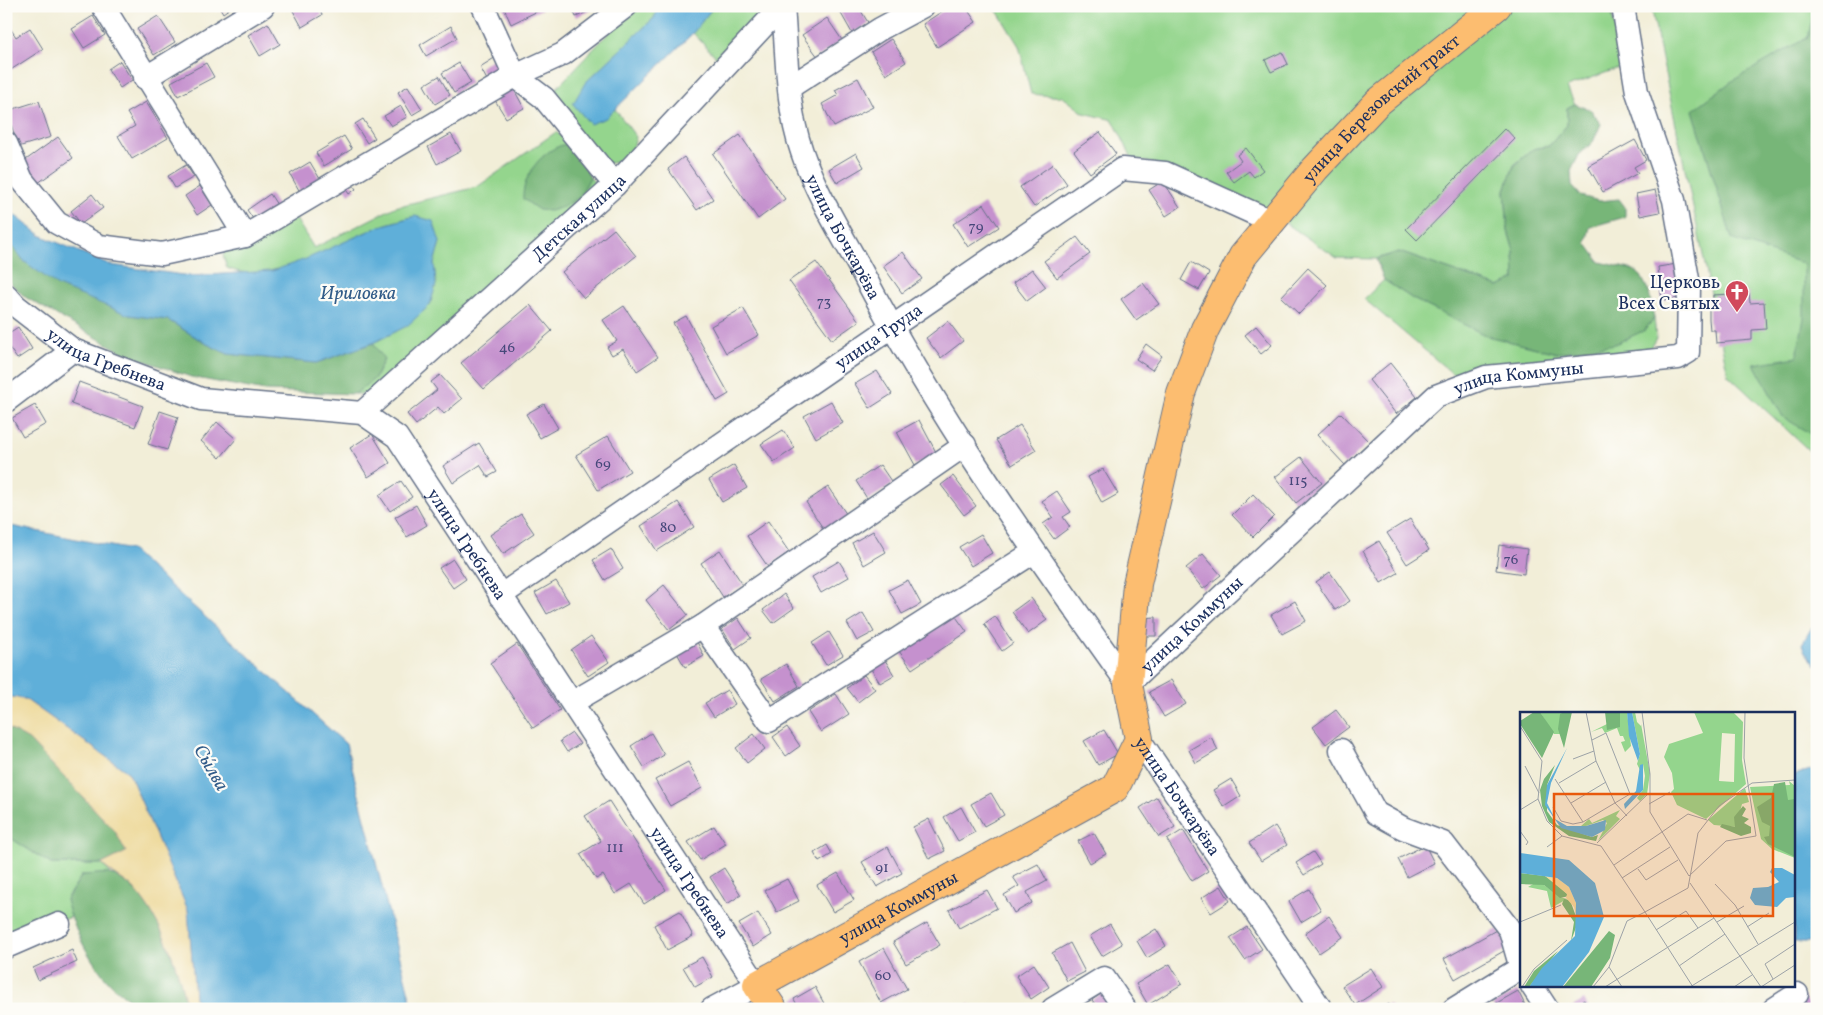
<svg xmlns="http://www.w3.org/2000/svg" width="1823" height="1015" font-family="Vollkorn,serif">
  <rect width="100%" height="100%" fill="#fdfcf7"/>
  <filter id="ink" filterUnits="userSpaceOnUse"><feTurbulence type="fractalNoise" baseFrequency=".02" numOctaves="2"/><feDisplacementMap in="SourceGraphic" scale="10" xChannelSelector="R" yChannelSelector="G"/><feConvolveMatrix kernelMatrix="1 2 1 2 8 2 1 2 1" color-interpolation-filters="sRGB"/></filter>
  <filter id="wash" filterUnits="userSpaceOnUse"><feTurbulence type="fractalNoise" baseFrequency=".0096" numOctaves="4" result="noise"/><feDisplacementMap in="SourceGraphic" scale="20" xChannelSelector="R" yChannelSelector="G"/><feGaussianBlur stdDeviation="1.12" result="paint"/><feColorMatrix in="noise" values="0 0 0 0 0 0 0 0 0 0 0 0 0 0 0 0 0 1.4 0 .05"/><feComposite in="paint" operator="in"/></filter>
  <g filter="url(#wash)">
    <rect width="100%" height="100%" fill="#f2eed8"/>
    <g fill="#94d58d" stroke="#588276">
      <path d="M634,6H655L657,10L654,18L585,83L606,118L615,109L636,137C631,160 624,161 603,164L552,100L553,92Z"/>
      <polygon points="714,6 775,6 722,63 693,33"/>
      <polygon points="994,6 1489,6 1267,211 1175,169 1132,158 1113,120 1084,113 1063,97 1031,94 1019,46"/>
      <polygon points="1510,6 1610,6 1624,66 1567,87 1575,104 1567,108 1567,125 1549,146 1533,149 1514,165 1505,190 1508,231 1514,251 1515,279 1499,287 1399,252 1376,259 1337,258 1284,222 1329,162 1473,31"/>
      <polygon points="1651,6 1817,6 1817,458 1728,375"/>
      <path d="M556,132L574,146L580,197L590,177L600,190L372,394H355L375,378L384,360L373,343L406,326L430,305L436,284L434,263L440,242L415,216C403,220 390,222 378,227C337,243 270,287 227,268L223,255L229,245L291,211L314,248L395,207L477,187Z"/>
      <polygon points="1384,280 1413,299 1488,336 1557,353 1645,330 1654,318 1656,338 1649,350 1460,380 1364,299"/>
      <polygon points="6,835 51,864 102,864 112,875 82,875 66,899 71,917 6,940"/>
    </g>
    <g fill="#77b678" stroke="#49726b">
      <polygon points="1815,6 1817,6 1817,438 1783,417 1754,364 1797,357 1804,318 1804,264 1732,239 1693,110 1732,81 1808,37"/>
      <polygon points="1575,104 1591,110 1601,124 1593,142 1579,155 1571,171 1572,186 1581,196 1599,201 1619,199 1625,207 1625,217 1590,227 1586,243 1600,262 1634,270 1641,276 1649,292 1654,318 1645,330 1615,344 1557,353 1487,336 1413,299 1384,280 1376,259 1399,252 1499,287 1515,279 1514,251 1508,231 1505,190 1514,166 1533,149 1549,146 1567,125 1567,108"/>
      <path d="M566,144L574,146L590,177L580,197L563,207L550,211L539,210L523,199C522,175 543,149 566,144Z"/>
      <polygon points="6,238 25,262 129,315 168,320 207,344 228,354 316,363 373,343 384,359 375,378 355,394 265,391 191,377 125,354 25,297 6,279"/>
      <polygon points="6,727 29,740 115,831 126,852 102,864 51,864 6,835"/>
      <path d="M82,875C91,875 105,872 113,875C155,893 178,968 187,1009H140C133,1001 124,996 116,989C91,965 75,933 66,900Z"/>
    </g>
    <path fill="#eeda9e" stroke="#84847e" d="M6,696L25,699L129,773L188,910L196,1009H187C178,967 164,924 135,890C126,880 112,875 102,864L126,852L115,831L29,740L6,727Z"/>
    <g fill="#5eafd9" stroke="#3c6f9c">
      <polygon points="659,6 714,6 693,33 606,118 590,124 573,104 585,83 654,18"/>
      <polygon points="6,202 13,214 42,236 111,265 191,276 272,271 306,259 380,226 415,216 433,221 440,242 434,263 436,284 430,305 407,326 373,343 316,363 228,354 207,344 168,320 129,315 58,286 25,262 6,238"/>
      <polygon points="6,525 131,550 346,744 413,1009 196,1009 188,910 129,773 25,699 6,696"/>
      <polygon points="1817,624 1817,666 1805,652 1802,644 1812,627"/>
      <polygon points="1817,768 1817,942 1794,942 1794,775"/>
    </g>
    <g id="blocks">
      <g fill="#c591ce">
        <polygon points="219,6 233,6 223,13"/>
        <polygon points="293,6 318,6 322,15 302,27 291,7"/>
        <polygon points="503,6 541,6 542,9 511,24"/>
        <polygon points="571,6 600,6 576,17"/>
        <polygon points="845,6 858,6 869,24 852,33 839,10"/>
        <polygon points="950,6 965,6 976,22 937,47 923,24"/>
        <polygon points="93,16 105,35 84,48 72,29"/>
        <polygon points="158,16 175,42 154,55 137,29"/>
        <polygon points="827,18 842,40 818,57 802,35"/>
        <polygon points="6,22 16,37 30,28 43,49 6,73"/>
        <polygon points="268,23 280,44 260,56 248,35"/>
        <polygon points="451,26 457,38 426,56 420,45"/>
        <polygon points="891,39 906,62 886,75 871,52"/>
        <polygon points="1282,52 1288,64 1271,72 1265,60"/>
        <polygon points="496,57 504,70 487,80 480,67"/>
        <polygon points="120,61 132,80 120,88 108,69"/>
        <polygon points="206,63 214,77 178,96 171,82"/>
        <polygon points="459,63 471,83 454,93 442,73"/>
        <polygon points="439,76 450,95 435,104 424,85"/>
        <polygon points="858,78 873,107 834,127 822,104 838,95 835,90"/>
        <polygon points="408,86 422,109 412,115 398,92"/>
        <polygon points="512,86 524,108 506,118 493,97"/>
        <polygon points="39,101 51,137 18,147 7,111"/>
        <polygon points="146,102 168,138 132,159 118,136 135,126 127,113"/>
        <polygon points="401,106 407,117 391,126 384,116"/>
        <polygon points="363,119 375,138 367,143 355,124"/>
        <polygon points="1505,128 1515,139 1417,240 1406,229"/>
        <polygon points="1100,132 1116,154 1090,173 1074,151"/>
        <polygon points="451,134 461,151 437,164 428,147"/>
        <polygon points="740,135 785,199 758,219 713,154"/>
        <polygon points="344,136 352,149 324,166 316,153"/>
        <polygon points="58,137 73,158 38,183 23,162"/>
        <polygon points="1635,140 1646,160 1634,167 1638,173 1603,192 1588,166"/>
        <polygon points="1246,148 1263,170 1254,177 1249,171 1234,182 1226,172 1241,161 1237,155"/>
        <polygon points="856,153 864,167 837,183 829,169"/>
        <polygon points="684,157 713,199 697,210 668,169"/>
        <polygon points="310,162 320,179 300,192 290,174"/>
        <polygon points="1053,164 1067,184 1034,207 1020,187"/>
        <polygon points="186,165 194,177 175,188 168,176"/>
        <polygon points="350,181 356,189 349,194 343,185"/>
        <polygon points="1163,181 1180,207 1166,216 1149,190"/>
        <polygon points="200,186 212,205 197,215 185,196"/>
        <polygon points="1655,190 1660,212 1640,216 1636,194"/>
        <polygon points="92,194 103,208 81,224 71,211"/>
        <polygon points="270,194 279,208 256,223 247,210"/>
        <polygon points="984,204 999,227 968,247 953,224"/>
        <polygon points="614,229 636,256 584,298 562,272"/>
        <polygon points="1077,237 1090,254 1057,278 1044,261"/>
        <polygon points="903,252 922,279 902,293 883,266"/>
        <polygon points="816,262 859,321 832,340 789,281"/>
        <polygon points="1191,262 1209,273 1199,290 1181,280"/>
        <polygon points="1677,264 1681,298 1662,300 1658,267"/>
        <polygon points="1308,268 1327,285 1299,314 1281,297"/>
        <polygon points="1032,269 1046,287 1027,301 1013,283"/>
        <polygon points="1143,283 1159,304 1136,320 1121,299"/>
        <polygon points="1749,293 1750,303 1764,302 1766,329 1752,330 1752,340 1716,343 1715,330 1710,330 1709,319 1709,308 1713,307 1713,295"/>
        <polygon points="530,305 552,331 484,389 461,363"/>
        <polygon points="624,306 658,357 637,371 623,349 612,355 607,347 617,341 603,320"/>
        <polygon points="743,308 759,335 726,353 711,326"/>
        <polygon points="686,316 729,394 717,401 673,323"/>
        <polygon points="948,321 963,341 941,358 926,338"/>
        <polygon points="1256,326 1272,345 1261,354 1245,335"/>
        <polygon points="18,327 32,349 17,359 6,343 6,335"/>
        <polygon points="1146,344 1162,356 1152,370 1136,359"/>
        <polygon points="1390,363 1417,397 1396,414 1369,380"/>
        <polygon points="877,371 892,394 870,408 855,384"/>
        <polygon points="440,375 462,399 444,414 438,407 416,425 407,414 437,390 431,382"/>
        <polygon points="79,382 143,406 135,427 71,404"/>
        <polygon points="831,401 843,423 816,438 804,416"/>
        <polygon points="544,404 558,428 540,438 526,414"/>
        <polygon points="35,405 46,424 23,437 12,418"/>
        <polygon points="160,411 178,417 167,450 148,444"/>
        <polygon points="1341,413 1369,442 1345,465 1317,435"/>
        <polygon points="919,420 937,454 915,465 897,432"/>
        <polygon points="217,422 236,439 220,458 201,441"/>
        <polygon points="1020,425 1036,450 1012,465 996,440"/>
        <polygon points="783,430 795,448 774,462 761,444"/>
        <polygon points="372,434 390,463 368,477 350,448"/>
        <polygon points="608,436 630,471 598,490 576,455"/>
        <polygon points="479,443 497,472 488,477 480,465 453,483 443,466"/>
        <polygon points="1301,457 1322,483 1296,503 1275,477"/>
        <polygon points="734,465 747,488 722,502 709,480"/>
        <polygon points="880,465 893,484 868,500 856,481"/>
        <polygon points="1103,469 1118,494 1102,503 1088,477"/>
        <polygon points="953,476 976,506 964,515 941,485"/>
        <polygon points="401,481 412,497 390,511 379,495"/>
        <polygon points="828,487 849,518 826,533 806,502"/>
        <polygon points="1057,491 1071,512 1063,517 1070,527 1054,539 1043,524 1053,517 1042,501"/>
        <polygon points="1253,494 1274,516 1253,537 1232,515"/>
        <polygon points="678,502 694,527 657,551 641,526"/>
        <polygon points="416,505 427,525 407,537 395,517"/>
        <polygon points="521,514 534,533 503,554 490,535"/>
        <polygon points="1410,519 1429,550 1407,564 1387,533"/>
        <polygon points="768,521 789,552 768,567 747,536"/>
        <polygon points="873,531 886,552 864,565 852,543"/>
        <polygon points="981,534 992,553 971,566 959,547"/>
        <polygon points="1379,541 1398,573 1381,583 1363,551"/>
        <polygon points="1499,545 1527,549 1524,574 1496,570"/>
        <polygon points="611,549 623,569 605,580 593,560"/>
        <polygon points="720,550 743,585 723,597 701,563"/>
        <polygon points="1203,554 1221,575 1203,589 1186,568"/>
        <polygon points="453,559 466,579 453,588 439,568"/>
        <polygon points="839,561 849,577 821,593 812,577"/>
        <polygon points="1330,572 1350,601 1335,610 1316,582"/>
        <polygon points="908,580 921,604 902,614 889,590"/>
        <polygon points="556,581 569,602 547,614 535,593"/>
        <polygon points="664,585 688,615 669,630 646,600"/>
        <polygon points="784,594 794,608 773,623 763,610"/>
        <polygon points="1031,598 1047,620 1028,634 1012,612"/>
        <polygon points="1295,601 1306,621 1282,634 1271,615"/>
        <polygon points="863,613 874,632 857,641 847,623"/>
        <polygon points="954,614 967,632 912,669 899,651"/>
        <polygon points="995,616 1013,643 1002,651 984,624"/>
        <polygon points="1156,617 1156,636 1143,636 1142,618"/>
        <polygon points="738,618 751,638 735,649 722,629"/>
        <polygon points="829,632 843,655 826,665 812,643"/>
        <polygon points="591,636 609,662 588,676 571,650"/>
        <polygon points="697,642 704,656 685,667 677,653"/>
        <polygon points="517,644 560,710 533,728 490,663"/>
        <polygon points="885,660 894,675 880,683 871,669"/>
        <polygon points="786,664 799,686 775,701 761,679"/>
        <polygon points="864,675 875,689 858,702 847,688"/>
        <polygon points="1171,680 1186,704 1164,717 1149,692"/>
        <polygon points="727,690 735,704 714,717 705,703"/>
        <polygon points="836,694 849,714 821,732 808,712"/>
        <polygon points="1336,710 1349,727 1326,744 1313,727"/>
        <polygon points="787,727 800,746 786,756 773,737"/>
        <polygon points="1104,730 1118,754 1098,765 1084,741"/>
        <polygon points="572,733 580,744 567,752 560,741"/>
        <polygon points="651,733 664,755 644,767 631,746"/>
        <polygon points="754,734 765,749 747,763 736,748"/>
        <polygon points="1211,737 1218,750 1196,763 1189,750"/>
        <polygon points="688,762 702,788 670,806 655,780"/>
        <polygon points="1231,779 1241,796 1224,807 1213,790"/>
        <polygon points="991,793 1004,815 984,826 971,804"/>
        <polygon points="1157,797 1175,827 1159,837 1140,808"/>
        <polygon points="609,801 666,890 644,904 631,884 615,894 603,875 596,879 580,854 601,841 585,816"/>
        <polygon points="961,807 975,832 958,841 944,817"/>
        <polygon points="929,819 945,851 929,859 913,827"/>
        <polygon points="714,826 726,844 700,860 688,842"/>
        <polygon points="1275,826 1287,845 1261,861 1249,843"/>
        <polygon points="1183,830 1208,871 1192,881 1167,840"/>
        <polygon points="1094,833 1106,854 1090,863 1078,841"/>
        <polygon points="827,845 832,854 819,862 814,853"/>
        <polygon points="1425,845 1434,863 1407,877 1398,859"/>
        <polygon points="888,847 902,873 877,887 862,862"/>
        <polygon points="1313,852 1321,864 1304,875 1296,863"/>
        <polygon points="1038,864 1047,881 1027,892 1032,903 1014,913 1004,895 1019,886 1013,877"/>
        <polygon points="724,868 741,895 727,904 710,877"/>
        <polygon points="838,873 854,900 833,912 817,885"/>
        <polygon points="787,879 799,901 777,912 765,890"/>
        <polygon points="1221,886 1230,901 1211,913 1201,898"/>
        <polygon points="1309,889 1321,910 1301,922 1289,901"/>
        <polygon points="987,890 997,908 959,928 949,910"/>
        <polygon points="680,911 693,936 667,950 654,925"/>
        <polygon points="758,913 772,935 753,947 739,924"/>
        <polygon points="1329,916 1343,937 1319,953 1305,933"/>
        <polygon points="927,923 940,945 906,964 893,942"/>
        <polygon points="1110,924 1122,944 1102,956 1090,936"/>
        <polygon points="1247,927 1262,949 1245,960 1230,938"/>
        <polygon points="1156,929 1166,946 1147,958 1137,941"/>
        <polygon points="1498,929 1509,948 1455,979 1444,959"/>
        <polygon points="1070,943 1085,972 1067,981 1052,953"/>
        <polygon points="884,948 907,989 881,1003 859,962"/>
        <polygon points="72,950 77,962 38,980 33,968"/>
        <polygon points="702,957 713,977 695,987 683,967"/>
        <polygon points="1034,964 1049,987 1031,999 1016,976"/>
        <polygon points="1170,964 1182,984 1148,1005 1136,984"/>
        <polygon points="1371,968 1383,987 1355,1005 1342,986"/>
        <polygon points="815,987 827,1009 799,1009 794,999"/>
        <polygon points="1518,991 1527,1009 1495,1009 1493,1005"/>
        <polygon points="1104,992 1116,1009 1099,1009 1092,1000"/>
        <polygon points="1803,996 1811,1009 1781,1009"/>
        <polygon points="1584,1000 1589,1009 1569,1009"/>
        <polygon points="970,1004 973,1009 962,1009"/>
        <polygon points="1389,1004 1392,1009 1380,1009"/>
      </g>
    </g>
  </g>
  <g filter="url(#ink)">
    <use href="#blocks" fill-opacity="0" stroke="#667289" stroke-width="1"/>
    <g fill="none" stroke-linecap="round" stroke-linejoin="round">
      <g stroke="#667289" stroke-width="25">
        <g id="minor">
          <polyline points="103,6 245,236"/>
          <polyline points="483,6 515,76 544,98 615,185"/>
          <path id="s1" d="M783,6C787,54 786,106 802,152C816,193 840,232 861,270C937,415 1033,551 1128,684L1436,396L1486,377L1678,358L1688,352L1689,285L1674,200L1637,92L1623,6"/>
          <polyline points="145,78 263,6"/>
          <polyline points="790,87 880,29 923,6"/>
          <polyline points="6,143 22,180 57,223 99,246 162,254 245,236 515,76 563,54 626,6"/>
          <path id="s2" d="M6,295L16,306L73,350L201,399L362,413L397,437L757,985L712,1009"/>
          <polyline points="6,401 73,350"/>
          <path id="s3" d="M362,413L615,185L782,6"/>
          <path id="s4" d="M500,596L1122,169L1165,173L1273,222"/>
          <polyline points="703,626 769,721 1034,552"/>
          <polyline points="573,702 703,626 965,445"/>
          <path id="s5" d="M1139,739L1321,1009"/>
          <polyline points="1341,750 1376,813 1403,828 1443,843 1510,930 1522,972"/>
          <polyline points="6,947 59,924"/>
          <polyline points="1532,986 1547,1009"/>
          <polyline points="1053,1009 1104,978 1125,1009"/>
          <polyline points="1454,1009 1522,967"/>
          <polyline points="1774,1009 1797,994"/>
        </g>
      </g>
      <g stroke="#667289" stroke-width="30">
        <g id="major">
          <path id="s6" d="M773,1009L757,985L1115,788L1139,739L1128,684L1137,584L1181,393L1205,329L1243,256L1315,169L1377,103L1497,6"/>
        </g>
      </g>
      <use href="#minor" stroke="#fff" stroke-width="22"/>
      <use href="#major" stroke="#fcbd6f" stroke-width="28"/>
    </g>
  </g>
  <defs>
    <g id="church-pin" transform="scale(1.25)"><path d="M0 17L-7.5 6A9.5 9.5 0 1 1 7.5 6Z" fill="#d1495b" stroke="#fdfcf7"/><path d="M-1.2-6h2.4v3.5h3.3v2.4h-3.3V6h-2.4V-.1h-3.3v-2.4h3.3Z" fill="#fff"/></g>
  </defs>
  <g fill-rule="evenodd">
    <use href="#church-pin" x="1737" y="292"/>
  </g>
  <g text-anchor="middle" stroke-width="4.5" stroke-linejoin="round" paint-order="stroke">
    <g font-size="15" fill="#46487a">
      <text x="976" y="231">79</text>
      <text x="824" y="306">73</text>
      <text x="507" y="352">46</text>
      <text x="603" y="468">69</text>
      <text x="1298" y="485">115</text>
      <text x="668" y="532">80</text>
      <text x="1511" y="564">76</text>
      <text x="615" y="852">111</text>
      <text x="882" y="872">91</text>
      <text x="883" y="980">60</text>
    </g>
    <g font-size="18" fill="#1b2f5e" stroke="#fdfcf7">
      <text dy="6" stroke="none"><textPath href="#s6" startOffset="1198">улица Березовский тракт</textPath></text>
      <text dy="6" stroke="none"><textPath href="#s3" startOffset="292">Детская улица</textPath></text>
      <text dy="6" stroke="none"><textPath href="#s1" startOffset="242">улица Бочкарёва</textPath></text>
      <text dy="6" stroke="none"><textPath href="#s4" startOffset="459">улица Труда</textPath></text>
      <text dy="6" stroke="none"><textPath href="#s2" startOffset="121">улица Гребнева</textPath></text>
      <text dy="6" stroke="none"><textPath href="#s1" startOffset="1280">улица Коммуны</textPath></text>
      <text dy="6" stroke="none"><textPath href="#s2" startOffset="556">улица Гребнева</textPath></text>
      <text dy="6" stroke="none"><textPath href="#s1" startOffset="860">улица Коммуны</textPath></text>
      <text dy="6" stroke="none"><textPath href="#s5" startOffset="69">улица Бочкарёва</textPath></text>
      <text dy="6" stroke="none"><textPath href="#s2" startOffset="961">улица Гребнева</textPath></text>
      <text dy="6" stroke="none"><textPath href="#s6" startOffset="190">улица Коммуны</textPath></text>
    </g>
    <g font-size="18" fill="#1b2f5e" stroke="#fdfcf7" text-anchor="end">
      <text x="1720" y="288">Церковь<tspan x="1720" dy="21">Всех Святых</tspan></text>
    </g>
    <g font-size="19" font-style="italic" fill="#325c89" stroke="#fdfcf7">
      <text x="358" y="299">Ириловка</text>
      <text transform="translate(212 767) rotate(60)" y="7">Сы́лва</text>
    </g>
  </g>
  <g transform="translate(1520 712)">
    <rect width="275" height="275" fill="#f2eed8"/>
    <path d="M20,0H42L40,22H34ZM100,0H107L111,34L105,40L101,30L105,29L103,24H100L97,16L85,21L82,16L71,20L87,12L90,17L98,14ZM112,0H115L117,10L121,14V12L130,61L127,82L120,89L117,86L123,78L125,64L123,52L120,58L117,52L120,42ZM174,0H213L223,10L222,48L226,72L186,107L157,93L151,80L154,77L152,61L144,45L149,32L183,21ZM202,21L215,22L214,70L199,69ZM269,69L275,74V146L252,137L241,127L230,75L270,73ZM225,76L229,90L222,92L216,115L194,113L188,108ZM100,98L96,104L100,107L78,129L87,111L83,108L66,114H61L69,107L72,111ZM15,171L24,173L40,185L47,187L31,196L27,179L8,175Z" fill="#94d58d" fill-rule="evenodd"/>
    <path d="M14,0H20L34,20L22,46L0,12V9ZM44,0H52L44,36L38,17L40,2ZM85,0H100V15L87,18ZM35,53L27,73V99L37,113L72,125L78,123L76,129L49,124L29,110L22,94L20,78L24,67ZM265,70L268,88L275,87V145L248,132L244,125L249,124L250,114L242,110L237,95L251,86L254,72ZM223,94L226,97L222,104L229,107L224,111L231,115V121L221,124L200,115L202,112L215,115L214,105ZM0,161L25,164L37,171L49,184L40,186L24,173L0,172ZM44,187L50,188L58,210L51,229L54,210L42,192ZM89,219L95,223L90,246L71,275H43ZM38,239L9,275H4L14,259Z" fill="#77b678"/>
    <path d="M25,164L37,166L49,175L56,191L58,210L54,195L46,186L47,182Z" fill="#eeda9e"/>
    <path d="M107,0H112L120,42L118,49L109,24ZM47,36L31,71L27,91L35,107L47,114H66L86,108L85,118L72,125L41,116L25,93L27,73ZM123,52V78L105,97L104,92L116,79L120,53ZM0,141L49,148L75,171L84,205L69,240L42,275H9L22,256L55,224L56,191L49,175L37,166L0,161ZM252,156H262L275,163V185L266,186L257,195L235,193L230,186L233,176L248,175L259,170L250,160Z" fill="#5eafd9"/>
    <path fill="none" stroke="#9ca2a7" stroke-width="1" d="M66,0L76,49L95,91L107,104M122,0L130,62V100L169,164L206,129L236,124L224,46L225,0M0,14L22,49L18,87L27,109L42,124L81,134L125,200L107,209L89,255L73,275M53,47L74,39M5,54L19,81M35,67L63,110M39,71L76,49M51,91L86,70M129,92L150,80M33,95L41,109L53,112L63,110L110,82L86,21L72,28M0,98L18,87M0,119L8,130L6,133M77,131L128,82M27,135L42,124M94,153L168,102L187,108M118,157L126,168L158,148M102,166L150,135M170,171L241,275M195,172L215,193L238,232M0,210L41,193M197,210L224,194M227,215L249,201M136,218L166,199L178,216M159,254L205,222M89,255L102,275M253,267L245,252L275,232M2,275L14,257L47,228M85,275L194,206M170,275L275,210M173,275L125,200L168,176L178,121L199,94L232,71L275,68M214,275L232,263M241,275L275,253"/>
    <path fill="#e8590c" fill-opacity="0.15" stroke="#e8590c" stroke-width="2.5" d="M34,82H253V204H34Z"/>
    <rect width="275" height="275" fill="none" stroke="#1b2f5e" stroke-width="2.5"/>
  </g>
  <rect width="1823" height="1015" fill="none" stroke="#fdfcf7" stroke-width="25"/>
</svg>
